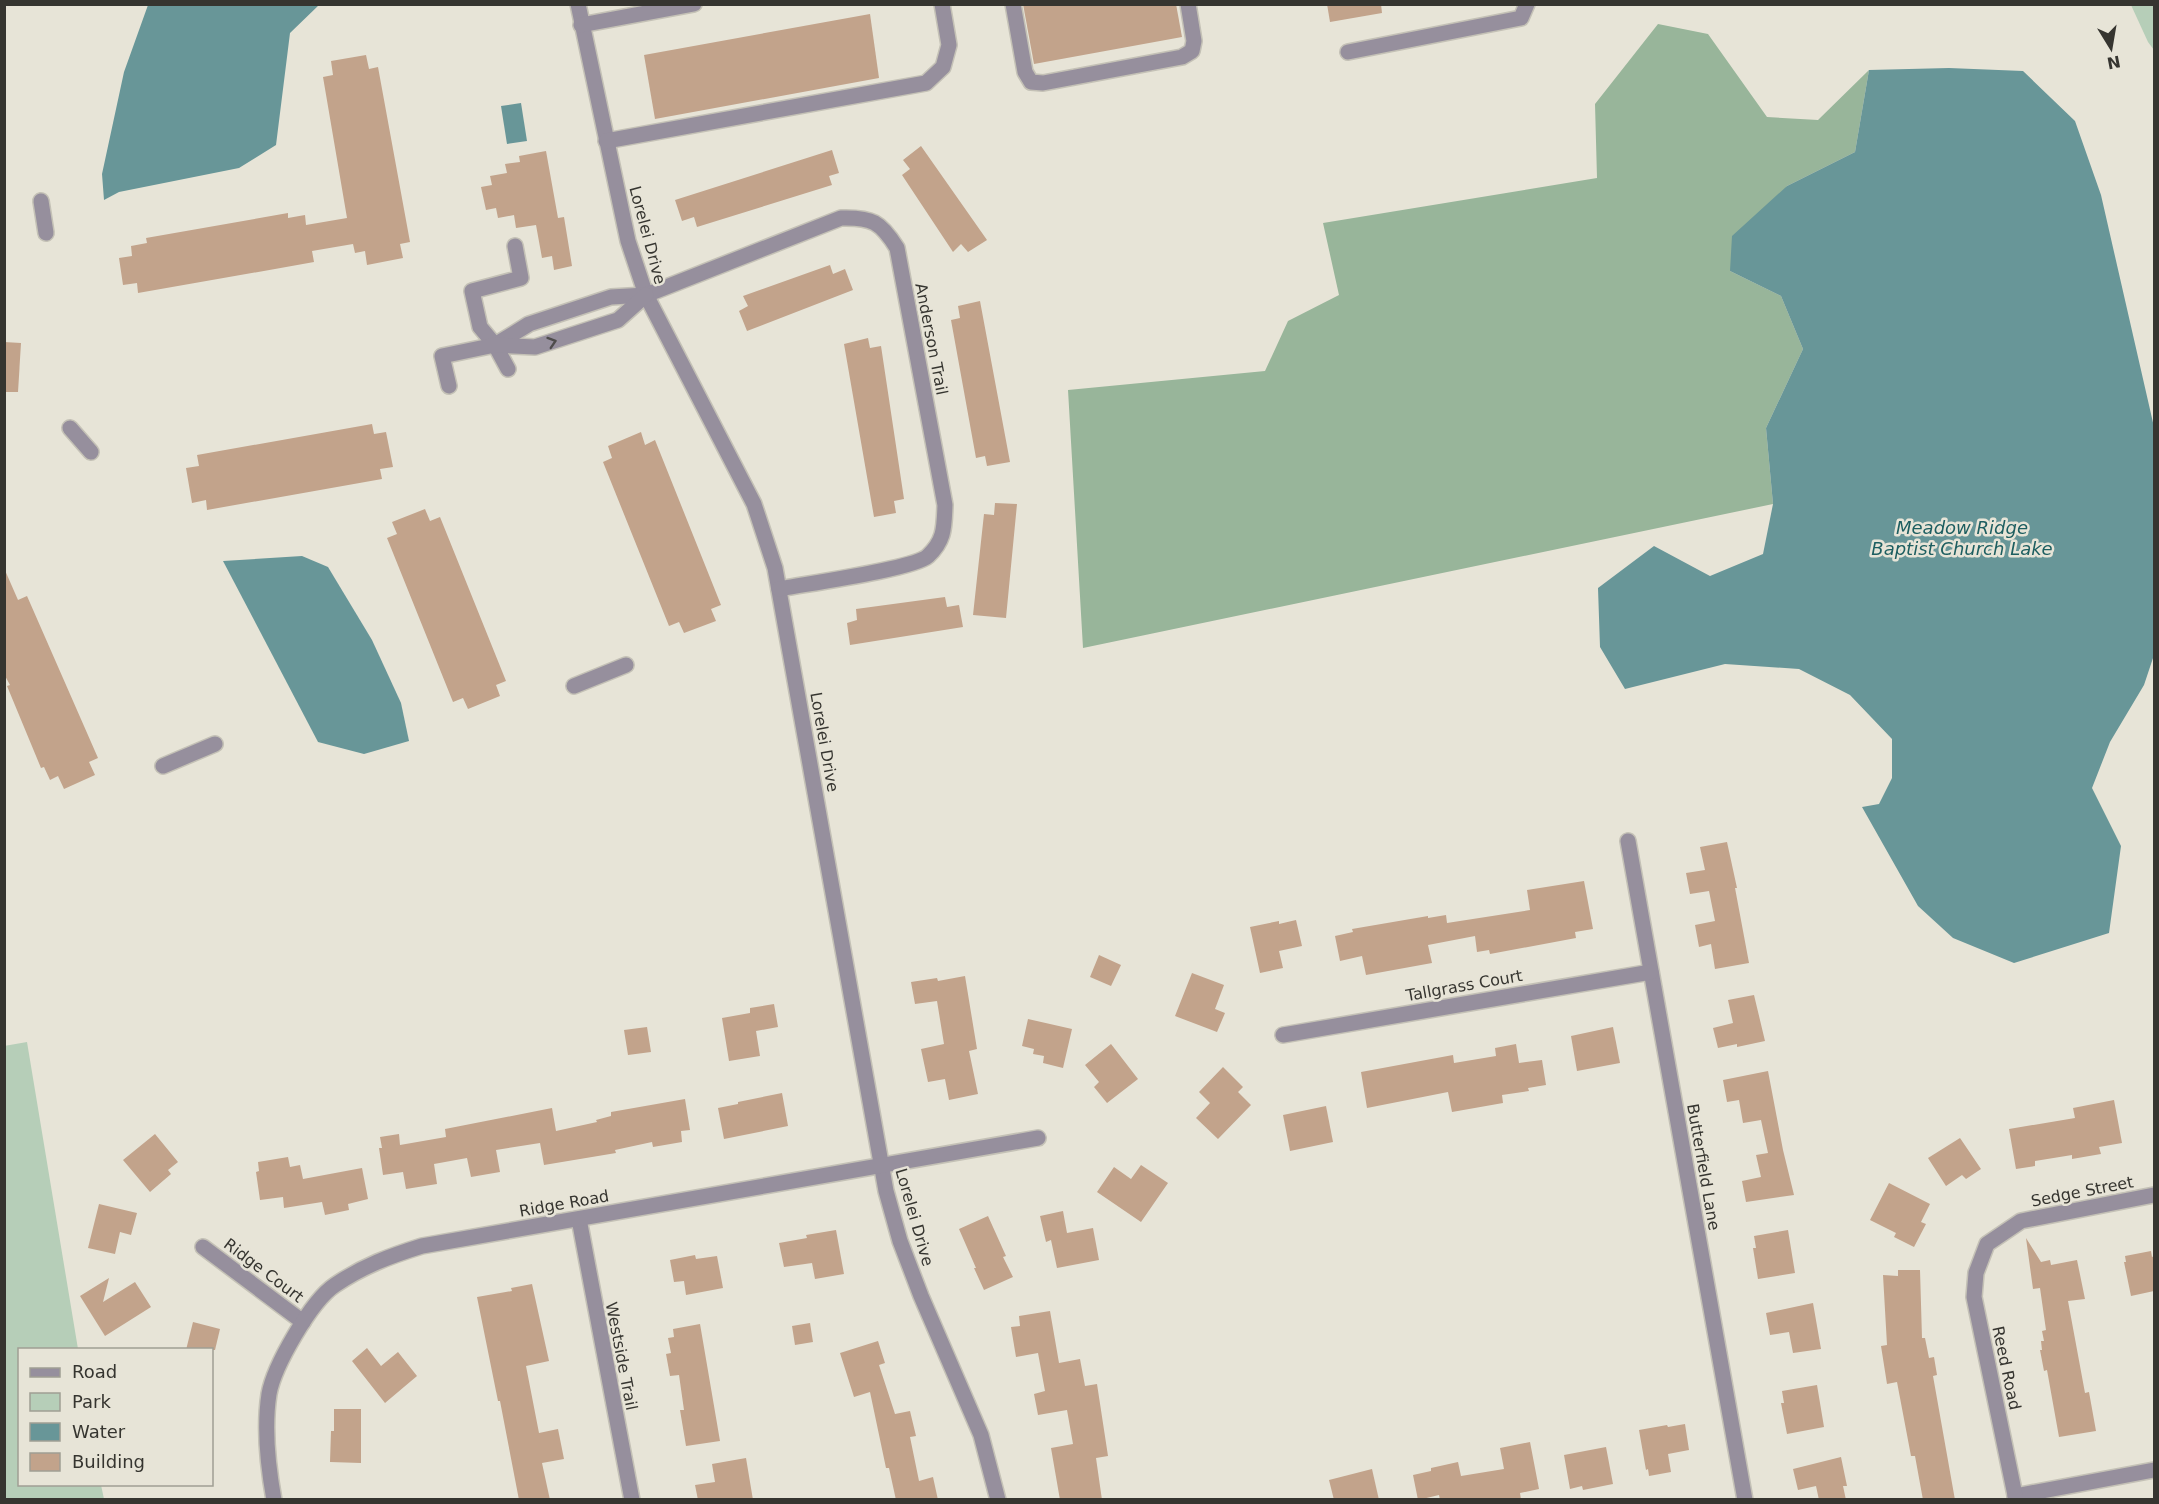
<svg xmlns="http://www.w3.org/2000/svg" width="2159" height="1504" font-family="'DejaVu Sans',sans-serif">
  <rect width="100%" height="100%" fill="#e7e4d7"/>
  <g fill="#b6ceb8">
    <polygon points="2131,5 2154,5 2154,50 2148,42"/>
    <polygon points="27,1042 78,1349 20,1350 20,1484 101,1485 104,1499 5,1499 4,1046"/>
  </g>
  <polygon fill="#98b59a" points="1658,24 1708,34 1767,117 1818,120 1869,70 1855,152 1787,186 1730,271 1781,296 1803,349 1766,428 1773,504 1083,648 1068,390 1265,371 1288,321 1339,295 1323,223 1597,178 1595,104"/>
  <g fill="#689698">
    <polygon points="148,5 319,5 290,33 276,145 239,168 119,192 104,200 102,174 124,72"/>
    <polygon points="1949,68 2023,71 2075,121 2101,195 2154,427 2154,655 2144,685 2110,742 2092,788 2121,846 2109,933 2014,963 1953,938 1918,906 1862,807 1879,804 1892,778 1892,739 1850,695 1799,669 1725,664 1625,689 1600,647 1598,588 1654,546 1710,576 1763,554 1773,504 1766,428 1803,349 1781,296 1730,271 1732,236 1787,186 1855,152 1869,70"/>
    <polygon points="521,103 527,141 507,144 501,106"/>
    <polygon points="302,556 328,567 372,640 401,703 409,741 364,754 318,742 223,561"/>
  </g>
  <g fill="#c2a38b">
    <polygon points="1023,4 1176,4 1182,37 1034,64"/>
    <polygon points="1327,4 1381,4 1382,13 1330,22"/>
    <polygon points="870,14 879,78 655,119 644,55"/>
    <polygon points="366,55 369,69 378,67 410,242 400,244 403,258 367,265 365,251 355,253 353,244 312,251 314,262 275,269 138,293 137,283 123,285 119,258 132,256 131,246 147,243 146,238 288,213 288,218 305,215 306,225 347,218 323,77 333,75 331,61"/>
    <polygon points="921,146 987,240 968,252 961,244 953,252 902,175 910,169 903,160"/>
    <polygon points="832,150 839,173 829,176 832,185 697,227 694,217 682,221 675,200"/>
    <polygon points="546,151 558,218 564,217 572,266 554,270 552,256 542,258 536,225 516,228 514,215 498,218 496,208 486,210 481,187 492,185 490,176 507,173 505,164 520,162 519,156"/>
    <polygon points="830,265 833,274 845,269 853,290 747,331 739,311 748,306 743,296"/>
    <polygon points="980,301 1010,462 987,466 985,456 976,458 951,320 960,318 958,306"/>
    <polygon points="868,338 870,348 881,346 904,499 894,501 896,513 874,517 844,344"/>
    <polygon points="4,342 21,343 18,392 4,392"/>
    <polygon points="372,424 374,434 386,432 393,467 380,469 382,479 207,510 206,500 192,503 186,468 199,466 197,455"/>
    <polygon points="641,432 645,445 655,440 721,605 711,609 716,621 684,633 679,622 669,626 603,462 612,458 608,446"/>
    <polygon points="995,503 1017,504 1006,618 973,615 984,514 994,515"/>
    <polygon points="425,509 430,521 440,517 506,681 496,685 500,696 468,709 463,698 453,702 387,538 397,534 392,522"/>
    <polygon points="4,568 18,600 27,596 98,758 89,762 95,775 64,789 58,776 50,780 44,767 41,768 7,686 10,685 4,674"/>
    <polygon points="945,597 947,607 959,605 963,627 850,645 847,623 857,620 856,609"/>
    <polygon points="1727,842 1737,888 1735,888 1749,963 1715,969 1711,944 1699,947 1695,925 1715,921 1709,891 1690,894 1686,873 1705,870 1700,847"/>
    <polygon points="1584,881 1593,929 1575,932 1576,938 1490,954 1489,950 1477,952 1475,936 1428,945 1432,963 1366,975 1362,956 1340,961 1335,936 1353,932 1352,929 1428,916 1428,918 1446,915 1447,923 1530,910 1527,890"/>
    <polygon points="1296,920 1302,946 1279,951 1283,968 1260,973 1250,927 1279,921 1279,924"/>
    <polygon points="1099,955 1121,965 1111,986 1090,977"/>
    <polygon points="1192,973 1224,985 1215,1009 1225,1013 1217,1032 1175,1016"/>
    <polygon points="965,976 977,1049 969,1051 978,1094 949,1100 945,1079 928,1082 921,1049 944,1044 937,1001 915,1004 911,982 937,978 938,981"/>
    <polygon points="1754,995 1765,1041 1737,1047 1737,1044 1718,1048 1713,1028 1733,1023 1728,1000"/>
    <polygon points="774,1004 778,1027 756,1031 760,1056 729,1061 722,1018 750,1013 750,1008"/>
    <polygon points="1028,1019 1072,1029 1063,1068 1043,1063 1044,1056 1033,1054 1034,1049 1022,1046"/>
    <polygon points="647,1027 651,1052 628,1055 624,1030"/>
    <polygon points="1613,1027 1620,1063 1577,1071 1571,1036"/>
    <polygon points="1111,1044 1138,1079 1107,1103 1094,1087 1099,1082 1085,1065"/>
    <polygon points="1516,1044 1519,1063 1542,1060 1546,1085 1528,1088 1529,1091 1502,1095 1503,1103 1452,1112 1448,1092 1367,1108 1361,1072 1453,1055 1454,1063 1496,1056 1495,1048"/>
    <polygon points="1223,1067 1243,1087 1238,1092 1251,1105 1218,1139 1196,1118 1210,1103 1199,1092"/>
    <polygon points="1768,1071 1783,1150 1794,1195 1746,1202 1742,1181 1761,1177 1756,1155 1768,1153 1761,1120 1743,1123 1739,1100 1727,1102 1723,1080"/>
    <polygon points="782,1093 788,1126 724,1139 718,1108 738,1104 738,1102"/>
    <polygon points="685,1099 690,1130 681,1131 682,1142 653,1147 652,1142 615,1150 616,1153 544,1165 540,1143 496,1150 500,1172 471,1177 467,1158 434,1164 437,1184 406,1189 403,1172 383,1175 379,1148 382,1148 380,1137 399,1134 400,1145 446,1137 445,1129 552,1108 556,1131 597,1122 596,1120 611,1116 611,1112"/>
    <polygon points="2114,1100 2122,1143 2099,1147 2101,1154 2072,1159 2072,1155 2035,1161 2035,1166 2016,1169 2009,1129 2075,1118 2073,1108"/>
    <polygon points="1326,1106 1333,1142 1290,1151 1283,1115"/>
    <polygon points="155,1134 178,1162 168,1170 171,1174 150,1192 123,1160"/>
    <polygon points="1960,1138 1981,1169 1966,1179 1962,1175 1946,1186 1928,1158"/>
    <polygon points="288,1157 290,1167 300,1165 303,1179 362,1168 368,1199 348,1204 349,1210 325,1215 322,1202 284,1208 283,1197 260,1200 256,1172 259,1171 258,1162"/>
    <polygon points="1141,1165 1168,1183 1141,1222 1097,1192 1114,1167 1131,1179"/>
    <polygon points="1889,1183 1930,1204 1921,1222 1926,1224 1914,1247 1894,1237 1896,1233 1870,1220"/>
    <polygon points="99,1204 137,1213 131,1235 120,1232 115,1254 88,1248"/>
    <polygon points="1063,1211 1067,1233 1093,1228 1099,1260 1057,1268 1051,1240 1046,1242 1040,1216"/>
    <polygon points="988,1216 1006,1256 1003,1257 1013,1277 984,1290 974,1268 976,1268 959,1229"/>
    <polygon points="836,1230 844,1274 815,1279 812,1263 784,1267 779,1243 807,1238 806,1235"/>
    <polygon points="1788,1230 1795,1273 1758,1279 1753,1248 1756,1248 1754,1236"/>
    <polygon points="2026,1238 2041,1262 2050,1260 2051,1265 2077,1260 2085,1299 2068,1301 2085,1393 2089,1392 2096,1431 2059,1437 2047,1370 2044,1371 2040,1350 2042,1350 2041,1341 2044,1341 2042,1331 2046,1330 2040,1288 2033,1289"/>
    <polygon points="2151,1251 2152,1257 2154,1256 2154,1291 2131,1296 2124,1262 2126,1262 2125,1256"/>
    <polygon points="695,1255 696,1259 717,1256 723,1288 686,1295 684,1281 674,1282 670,1260"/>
    <polygon points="1898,1270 1920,1270 1922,1338 1925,1338 1929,1358 1934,1357 1937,1375 1933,1376 1955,1500 1923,1500 1915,1456 1911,1456 1897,1382 1887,1384 1881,1346 1887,1345 1883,1275 1898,1276"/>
    <polygon points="109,1278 103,1302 135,1282 151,1307 105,1336 80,1296"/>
    <polygon points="532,1284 549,1361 526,1366 539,1433 558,1429 564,1459 542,1463 550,1500 519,1500 500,1401 498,1401 477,1297 512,1291 511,1288"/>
    <polygon points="1813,1303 1821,1349 1793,1353 1789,1332 1770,1335 1766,1313"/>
    <polygon points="1050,1311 1059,1363 1080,1359 1085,1386 1097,1384 1108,1456 1096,1458 1102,1500 1060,1500 1051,1448 1073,1444 1067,1410 1038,1415 1034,1394 1045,1391 1038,1353 1016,1357 1011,1327 1020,1326 1019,1316"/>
    <polygon points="193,1322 220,1329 215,1350 186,1350"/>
    <polygon points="810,1323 813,1342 795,1345 792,1326"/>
    <polygon points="700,1324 720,1441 686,1446 680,1410 684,1410 679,1375 670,1376 666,1354 671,1353 668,1338 674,1337 673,1329"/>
    <polygon points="878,1341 885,1363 879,1365 895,1414 910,1411 916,1436 910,1437 919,1481 933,1477 938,1500 896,1500 889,1468 886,1468 870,1392 854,1397 840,1353"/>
    <polygon points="367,1348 381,1366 398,1352 417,1376 385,1403 352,1361"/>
    <polygon points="1817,1385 1824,1427 1787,1434 1781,1403 1784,1403 1782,1391"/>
    <polygon points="334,1409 361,1409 361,1463 330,1462 331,1431 334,1431"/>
    <polygon points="1685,1424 1689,1450 1668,1454 1671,1472 1649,1476 1648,1469 1646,1470 1639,1430 1667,1425 1668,1427"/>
    <polygon points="1530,1442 1539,1489 1520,1493 1521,1500 1440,1500 1439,1495 1418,1500 1413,1475 1431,1471 1431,1468 1458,1462 1461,1476 1504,1469 1500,1448"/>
    <polygon points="1606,1447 1613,1484 1583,1490 1582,1486 1570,1489 1564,1455"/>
    <polygon points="1841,1457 1847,1486 1843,1486 1846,1500 1819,1500 1816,1486 1798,1490 1793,1469"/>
    <polygon points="746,1458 753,1500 698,1500 695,1485 715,1482 712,1464"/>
    <polygon points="1372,1469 1379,1500 1334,1500 1329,1480"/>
  </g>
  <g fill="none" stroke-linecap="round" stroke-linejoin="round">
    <g stroke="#c4c1b6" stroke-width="18">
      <g id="minor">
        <polyline points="578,4 628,241 646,295 754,504 775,568 886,1191 900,1241 921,1296 981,1435 998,1500"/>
        <polyline points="1013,4 1025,72 1031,82 1043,83 1182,57 1192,51 1194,41 1188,4"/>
        <polyline points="581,25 694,4"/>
        <polyline points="1348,52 1521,18 1527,4"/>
        <polyline points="606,141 926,83 943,67 949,45 942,4"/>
        <polyline points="41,201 46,233"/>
        <path d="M495,345L529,324L611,297L646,295L841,218C872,217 881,222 897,248L945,505C944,527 945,540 928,556C914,569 805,584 779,589"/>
        <polyline points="508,369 495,345 480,327 472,291 521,278 515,246"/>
        <polyline points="449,386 442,356 495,345 535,347 618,320 646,295"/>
        <polyline points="70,428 91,452"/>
        <polyline points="574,686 626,665"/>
        <polyline points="163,766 215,744"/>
        <polyline points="1628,841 1745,1500"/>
        <polyline points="1283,1035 1651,972"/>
        <polyline points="579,1219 632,1500"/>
        <polyline points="203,1247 303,1322"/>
        <polyline points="2015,1496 2154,1470"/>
        <path d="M274,1500C268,1467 264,1427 269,1394C274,1366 311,1301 335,1285C363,1266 390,1256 422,1246L1038,1138"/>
        <polyline points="2016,1500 1974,1297 1976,1273 1987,1244 2021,1221 2154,1195"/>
      </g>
    </g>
    <use href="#minor" stroke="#968f9d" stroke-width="15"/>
  </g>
  <defs><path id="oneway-chevron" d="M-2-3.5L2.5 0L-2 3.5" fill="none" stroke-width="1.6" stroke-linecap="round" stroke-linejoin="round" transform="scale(1.5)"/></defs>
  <use stroke="#4e4c4b" href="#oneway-chevron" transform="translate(552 342) rotate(-18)"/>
  <g text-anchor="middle" stroke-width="5" stroke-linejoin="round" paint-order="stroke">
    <g font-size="16" fill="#363530" stroke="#e7e4d7">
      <text transform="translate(648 235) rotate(75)" y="6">Lorelei Drive</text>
      <text transform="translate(932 339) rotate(79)" y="6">Anderson Trail</text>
      <text transform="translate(825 742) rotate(80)" y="6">Lorelei Drive</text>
      <text transform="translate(1464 985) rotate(-10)" y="6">Tallgrass Court</text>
      <text transform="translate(1704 1167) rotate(80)" y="6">Butterfield Lane</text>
      <text transform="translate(2082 1191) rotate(-11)" y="6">Sedge Street</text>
      <text transform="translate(564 1203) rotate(-10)" y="6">Ridge Road</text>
      <text transform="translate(915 1217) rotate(74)" y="6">Lorelei Drive</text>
      <text transform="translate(264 1270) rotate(37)" y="6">Ridge Court</text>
      <text transform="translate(622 1356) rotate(79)" y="6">Westside Trail</text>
      <text transform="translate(2007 1368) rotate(78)" y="6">Reed Road</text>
    </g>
    <g font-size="18" font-style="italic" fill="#1d5e60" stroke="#e7e4d7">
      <text x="1962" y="534">Meadow Ridge<tspan x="1962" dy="21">Baptist Church Lake</tspan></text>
    </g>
  </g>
  <rect width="2159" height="1504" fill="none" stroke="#363530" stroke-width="12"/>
  <rect x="18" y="1348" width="195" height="138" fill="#e7e4d7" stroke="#a09e94" stroke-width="1.5"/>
  <rect x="30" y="1368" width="30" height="9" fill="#968f9d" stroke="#a09e94" stroke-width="1.5"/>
  <text x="72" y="1378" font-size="18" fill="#363530">Road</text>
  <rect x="30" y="1393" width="30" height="18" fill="#b6ceb8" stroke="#a09e94" stroke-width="1.5"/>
  <text x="72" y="1408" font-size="18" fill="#363530">Park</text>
  <rect x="30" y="1423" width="30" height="18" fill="#689698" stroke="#a09e94" stroke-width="1.5"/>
  <text x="72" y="1438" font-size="18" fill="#363530">Water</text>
  <rect x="30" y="1453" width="30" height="18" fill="#c2a38b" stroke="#a09e94" stroke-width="1.5"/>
  <text x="72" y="1468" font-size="18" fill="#363530">Building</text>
  <g transform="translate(2111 48) rotate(169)" stroke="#e7e4d7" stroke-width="4.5" paint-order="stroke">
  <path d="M0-4.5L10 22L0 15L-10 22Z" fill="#363530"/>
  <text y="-9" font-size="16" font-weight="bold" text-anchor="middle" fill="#363530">N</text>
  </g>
</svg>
